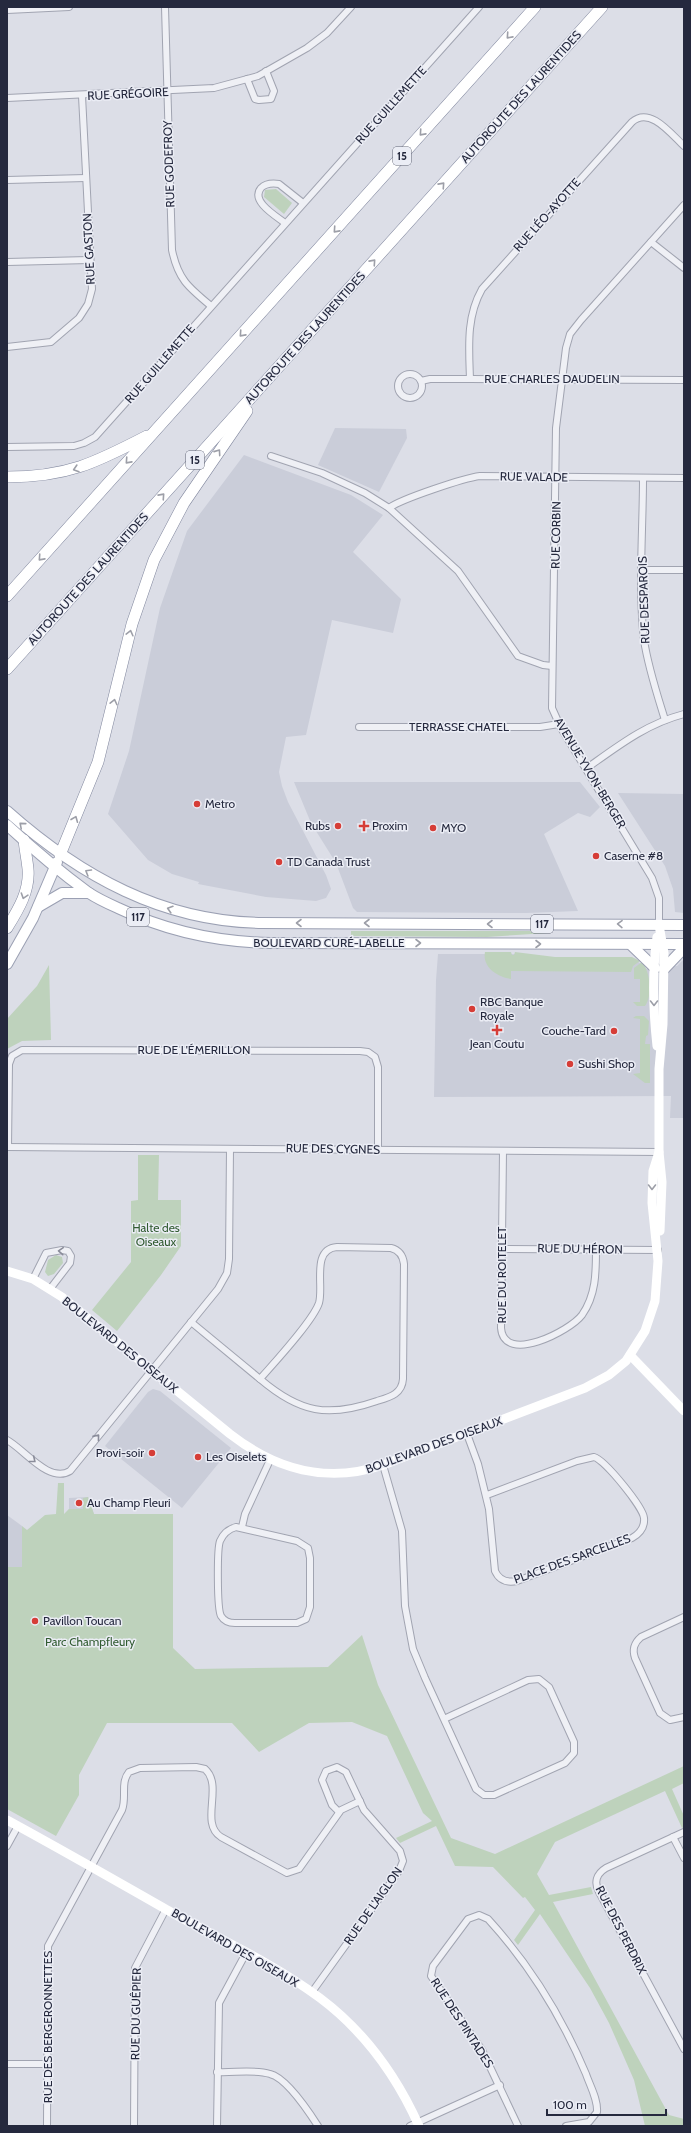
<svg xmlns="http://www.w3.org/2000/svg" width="691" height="2133" font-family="Cabin,sans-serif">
  <rect width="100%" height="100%" fill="#dcdee7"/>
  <g fill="#cacdd9">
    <polygon points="335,428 406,429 407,438 379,492 318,465"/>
    <polygon points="244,455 351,495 383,515 353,552 401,599 393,633 332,620 306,735 286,737 279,772 282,786 288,802 326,875 331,889 326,898 316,901 266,897 198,884 199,882 172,874 148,860 108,814 129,751 160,608 187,531"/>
    <polygon points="294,782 580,782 600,807 590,817 578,813 544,834 578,911 526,913 357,912 353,908 336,863 311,823"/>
    <polygon points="618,793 684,794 684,913 675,912 673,889 665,866"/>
    <polygon points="438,954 517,954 558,958 637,960 645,969 677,966 684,959 684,1118 670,1118 671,1096 434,1097 436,980"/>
    <polygon points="153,1389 160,1391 231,1448 182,1508 105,1446 148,1392"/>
    <polygon points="88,1497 94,1514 64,1515 69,1509 69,1498"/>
    <polygon points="7,1515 22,1526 22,1567 7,1567"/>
  </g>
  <g fill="#bed2bc">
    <polygon points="276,189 292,203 284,214 264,197 265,190"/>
    <polygon points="351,931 548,931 548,933 487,937 351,936"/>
    <path d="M485,952H511L512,955H514L515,952L555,957H632L640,961L633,966L631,972L511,971V979C497,977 482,967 485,952Z"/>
    <path d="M642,962C650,971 653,996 645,1006H637L633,1002H640V979H634V968Z"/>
    <polygon points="49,965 51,1040 22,1041 7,1049 7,1019 37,986"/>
    <polygon points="636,1016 644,1016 649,1021 648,1035 646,1036 645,1044 650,1044 650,1083 645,1083 633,1074 640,1073 640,1019 633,1018"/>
    <polygon points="138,1155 159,1155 158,1200 181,1200 181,1246 161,1275 117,1331 92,1310 131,1262 131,1201 138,1200"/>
    <polygon points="56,1255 62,1257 63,1263 54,1274 48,1276 45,1272 48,1260"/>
    <polygon points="58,1483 64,1483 64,1514 69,1509 83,1509 83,1498 88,1497 94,1514 173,1514 173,1648 195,1669 328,1667 362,1635 378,1685 451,1838 495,1854 684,1766 684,1783 672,1789 684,1816 684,1827 682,1828 665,1791 555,1842 537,1874 549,1895 591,1887 593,1894 553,1902 669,2115 684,2119 684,2126 645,2126 634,2080 609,2023 590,1988 540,1914 518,1945 514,1940 535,1910 525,1897 523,1898 493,1867 455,1866 436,1826 400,1843 396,1838 432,1821 423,1813 387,1736 352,1722 309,1723 259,1752 232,1723 107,1723 79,1775 79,1795 56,1836 7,1809 7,1567 22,1567 22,1526 27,1530 45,1515 56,1514"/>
  </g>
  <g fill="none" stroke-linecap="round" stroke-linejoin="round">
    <g stroke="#a1a4b1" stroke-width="8">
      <g id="street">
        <path d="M165,7L172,250C178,279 188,287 211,306"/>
        <polyline points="7,10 69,7"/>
        <polyline points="247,79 255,99 259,100 271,99 274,91 266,71"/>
        <polyline points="7,98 214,88 258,76 307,48 327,33 351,7"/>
        <polyline points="7,180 86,178"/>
        <path d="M285,223C276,216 250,201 261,188C266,183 272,183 279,184L303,203"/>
        <polyline points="651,242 684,268"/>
        <polyline points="7,262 89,260"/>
        <polyline points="7,347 51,342 79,318 88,304 92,289 82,96"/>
        <circle cx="410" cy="386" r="12"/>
        <path d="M470,379C469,348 466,317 482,289L632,122C650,106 671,134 684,146"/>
        <polyline points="421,381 430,379 470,379 684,380"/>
        <polyline points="7,447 74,446 84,443 95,437 479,7"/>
        <polyline points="271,456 322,473 365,493 389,508 458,571 518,656 543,665 552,666"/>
        <path d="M643,478C643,531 638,587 644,640C648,667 657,694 665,720"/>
        <path d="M389,508C401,499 464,478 480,476L684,478"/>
        <polyline points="642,570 684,570"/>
        <polyline points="359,727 540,727 559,724"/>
        <path d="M587,768C618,746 646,724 684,714"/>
        <polyline points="659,925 659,898 652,878 561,728 552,708 556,428 566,348 570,334 581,320 684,205"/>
        <polyline points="7,1147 659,1152"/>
        <polyline points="8,1147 9,1064 12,1056 22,1050 360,1051 368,1052 375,1057 378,1067 378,1150"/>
        <path d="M503,1151L501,1328C504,1365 570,1331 582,1315C596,1295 596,1273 596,1249"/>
        <path d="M337,1247L391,1248C399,1250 403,1255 404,1264L403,1379C402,1394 390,1397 377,1401C328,1418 300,1413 260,1379C274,1363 313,1321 319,1303C324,1286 311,1249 337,1247Z"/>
        <polyline points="502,1249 658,1250"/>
        <polyline points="33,1279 46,1253 62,1250 68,1251 71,1256 70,1263 50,1289"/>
        <polyline points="191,1322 260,1379"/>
        <path d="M467,1434L478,1464L489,1509L495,1571C499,1580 507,1583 517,1581L632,1538C639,1534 645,1528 644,1518C643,1507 605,1460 594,1457L577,1461L487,1495"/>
        <path d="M7,1440C24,1449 49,1484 70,1471L218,1289L227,1273L229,1259L230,1149"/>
        <polyline points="383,1465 402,1531 405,1606 413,1649 425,1678 476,1789 484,1795 494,1795 565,1763 574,1753 574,1742 549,1687 539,1679 528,1680 444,1719"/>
        <path d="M236,1527L297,1541L308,1548L310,1558V1607L306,1619L297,1623H235C229,1623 224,1621 221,1616C217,1609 217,1549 220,1541C223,1534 229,1529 236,1527Z"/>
        <polyline points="242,1527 245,1514 270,1460"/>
        <path d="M684,1617L641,1637C634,1643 632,1649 635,1658L660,1713L670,1720L684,1717"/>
        <path d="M684,1832L606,1868C596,1874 594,1883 599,1892L684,2049"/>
        <polyline points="673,1837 684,1858"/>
        <polyline points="7,1846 18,1826"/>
        <polyline points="312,1992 399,1871 403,1861 400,1851 364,1810 346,1772 337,1767 326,1771 322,1780 332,1805 339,1812"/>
        <polyline points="7,2064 48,2064"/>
        <path d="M217,2072C234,2073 254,2069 270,2074C287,2078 309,2112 318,2126"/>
        <path d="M47,2126L48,1946L122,1810C127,1797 120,1783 129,1772L140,1768L196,1767L205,1769C224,1786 199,1823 221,1837L287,1873L299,1869L341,1810L360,1801"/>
        <polyline points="134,2126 135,1968 166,1909"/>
        <polyline points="217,2126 219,2003 246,1953"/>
        <polyline points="410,2126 500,2085"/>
        <path d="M518,2126L482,2050L431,1976L433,1966L468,1919L479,1915L488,1919C530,1965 562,2017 586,2074C590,2086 598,2099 597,2112L589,2122L566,2126"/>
      </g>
    </g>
    <g stroke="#9ba0b3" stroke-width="12">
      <g id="primary">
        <path d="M7,811C80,876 163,922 263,923L684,925"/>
        <path d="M7,825C33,849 60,872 89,893C98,899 109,904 118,908C166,931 218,942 271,943L684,944"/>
        <polyline points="38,907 62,893 89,893"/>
        <polyline points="630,944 655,968"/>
        <polyline points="7,964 33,918 57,862"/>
        <polyline points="664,969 684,948"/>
      </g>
    </g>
    <g stroke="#82889f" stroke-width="12">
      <g id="highway">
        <path d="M7,477C67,477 95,463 147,436"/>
        <polyline points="7,596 535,7"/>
        <polyline points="7,669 602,7"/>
        <polyline points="60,855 98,762 132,624 154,560 184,503 247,411"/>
        <path d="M7,928C18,910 30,891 28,869C27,859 25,850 24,840"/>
      </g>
    </g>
    <use href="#street" stroke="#eff0f5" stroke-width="6"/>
    <g stroke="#fff" stroke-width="9">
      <polyline points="659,925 664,953 663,1024 659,1069 659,1152 662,1182 660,1231"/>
      <path d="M657,937C652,972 653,1010 657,1046"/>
      <path d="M7,1271L33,1279L62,1297L230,1434C275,1469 327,1484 383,1465L585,1388L609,1375L626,1361L645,1331L655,1301L658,1261L652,1203L653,1171L659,1152"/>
      <polyline points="630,1355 684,1411"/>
      <path d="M7,1820C64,1851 120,1883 176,1915C224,1941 276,1965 320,1998C364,2031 397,2077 419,2126"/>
    </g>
    <use href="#primary" stroke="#fff" stroke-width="10"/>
    <use href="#highway" stroke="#fff" stroke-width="11"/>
  </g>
  <defs><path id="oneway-chevron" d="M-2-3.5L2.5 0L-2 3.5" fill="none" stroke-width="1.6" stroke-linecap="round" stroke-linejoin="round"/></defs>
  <g stroke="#9d9fa8">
    <use href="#oneway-chevron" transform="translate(509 36) rotate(132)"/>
    <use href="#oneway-chevron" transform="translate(422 133) rotate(132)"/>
    <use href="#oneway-chevron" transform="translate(442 185) rotate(-48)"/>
    <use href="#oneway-chevron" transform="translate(336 230) rotate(132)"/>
    <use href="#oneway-chevron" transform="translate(373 262) rotate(-48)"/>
    <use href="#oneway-chevron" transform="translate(242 334) rotate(132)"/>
    <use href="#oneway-chevron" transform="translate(218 452) rotate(-55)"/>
    <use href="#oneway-chevron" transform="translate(128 461) rotate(132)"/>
    <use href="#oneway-chevron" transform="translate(76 469) rotate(163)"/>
    <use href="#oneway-chevron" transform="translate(162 496) rotate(-48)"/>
    <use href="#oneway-chevron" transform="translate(41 558) rotate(132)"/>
    <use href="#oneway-chevron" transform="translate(130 633) rotate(-76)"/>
    <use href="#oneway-chevron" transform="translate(114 702) rotate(-77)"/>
    <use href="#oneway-chevron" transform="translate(75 819) rotate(-68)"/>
    <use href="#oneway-chevron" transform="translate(22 825) rotate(-139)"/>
    <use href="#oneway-chevron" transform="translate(88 872) rotate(-149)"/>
    <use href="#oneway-chevron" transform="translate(24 896) rotate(108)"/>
    <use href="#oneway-chevron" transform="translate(170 909) rotate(-163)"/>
    <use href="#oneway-chevron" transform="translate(299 923) rotate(-180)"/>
    <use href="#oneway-chevron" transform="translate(367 923) rotate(-180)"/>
    <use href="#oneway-chevron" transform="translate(490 924) rotate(-180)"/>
    <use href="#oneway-chevron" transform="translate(620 924) rotate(-179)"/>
    <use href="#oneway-chevron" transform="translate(418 943)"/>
    <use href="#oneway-chevron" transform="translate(538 944)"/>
    <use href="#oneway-chevron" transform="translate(654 1003) rotate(90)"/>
    <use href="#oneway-chevron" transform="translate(652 1187) rotate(90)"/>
  </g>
  <g stroke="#8a8c9a">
    <use href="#oneway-chevron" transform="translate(61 1251) rotate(-176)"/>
    <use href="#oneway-chevron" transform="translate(97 1437) rotate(-51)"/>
    <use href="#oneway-chevron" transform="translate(33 1460) rotate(39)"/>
  </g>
  <g fill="#d63d37" stroke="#ebedf5" stroke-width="1.5">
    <circle cx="197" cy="804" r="4"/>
    <circle cx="338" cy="826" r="4"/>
    <path d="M362 820h4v4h4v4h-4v4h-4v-4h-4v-4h4z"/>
    <circle cx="433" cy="828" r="4"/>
    <circle cx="596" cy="856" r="4"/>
    <circle cx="279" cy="862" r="4"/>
    <circle cx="472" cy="1009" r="4"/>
    <path d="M495 1024h4v4h4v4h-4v4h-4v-4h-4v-4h4z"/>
    <circle cx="614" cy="1031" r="4"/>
    <circle cx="570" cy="1064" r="4"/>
    <circle cx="152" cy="1453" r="4"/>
    <circle cx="198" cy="1457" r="4"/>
    <circle cx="79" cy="1503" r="4"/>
    <circle cx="35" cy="1621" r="4"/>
  </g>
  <g text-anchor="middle" stroke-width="3" stroke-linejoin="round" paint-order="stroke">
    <g fill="#ebedf5" stroke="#606475" stroke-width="1">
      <rect x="393" y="147" width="18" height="18" rx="3"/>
      <rect x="186" y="451" width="18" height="18" rx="3"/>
      <rect x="127" y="908" width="22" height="18" rx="3"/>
      <rect x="531" y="915" width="22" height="18" rx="3"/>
    </g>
    <g font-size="11" font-weight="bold" fill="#25293e">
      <text x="402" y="160">15</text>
      <text x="195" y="464">15</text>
      <text x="138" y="921">117</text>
      <text x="542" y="928">117</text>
    </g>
    <g font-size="12" fill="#25293e" stroke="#ebedf5">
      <text transform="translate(128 94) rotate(-3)" y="4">RUE GRÉGOIRE</text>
      <text transform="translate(521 97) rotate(-48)" y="4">AUTOROUTE DES LAURENTIDES</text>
      <text transform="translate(391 105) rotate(-48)" y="4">RUE GUILLEMETTE</text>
      <text transform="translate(169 164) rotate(-92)" y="4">RUE GODEFROY</text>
      <text transform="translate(547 215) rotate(-48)" y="4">RUE LÉO-AYOTTE</text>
      <text transform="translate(89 249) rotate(-93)" y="4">RUE GASTON</text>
      <text transform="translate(305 338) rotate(-48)" y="4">AUTOROUTE DES LAURENTIDES</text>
      <text transform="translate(160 364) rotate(-49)" y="4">RUE GUILLEMETTE</text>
      <text x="552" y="383">RUE CHARLES DAUDELIN</text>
      <text transform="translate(534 477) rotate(1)" y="4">RUE VALADE</text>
      <text transform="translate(556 535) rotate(-89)" y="4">RUE CORBIN</text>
      <text transform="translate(88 579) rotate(-48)" y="4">AUTOROUTE DES LAURENTIDES</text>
      <text transform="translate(644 600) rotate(-92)" y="4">RUE DESPAROIS</text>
      <text x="459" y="731">TERRASSE CHATEL</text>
      <text transform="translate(590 773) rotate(59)" y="4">AVENUE YVON-BERGER</text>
      <text x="329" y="947">BOULEVARD CURÉ-LABELLE</text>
      <text x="194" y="1054">RUE DE L'ÉMERILLON</text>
      <text transform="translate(333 1149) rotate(1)" y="4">RUE DES CYGNES</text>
      <text transform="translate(580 1249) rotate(1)" y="4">RUE DU HÉRON</text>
      <text transform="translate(502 1275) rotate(-90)" y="4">RUE DU ROITELET</text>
      <text transform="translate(120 1345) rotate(39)" y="4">BOULEVARD DES OISEAUX</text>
      <text transform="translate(434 1445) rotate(-20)" y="4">BOULEVARD DES OISEAUX</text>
      <text transform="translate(572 1559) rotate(-20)" y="4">PLACE DES SARCELLES</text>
      <text transform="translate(373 1906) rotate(-55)" y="4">RUE DE L'AIGLON</text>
      <text transform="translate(621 1930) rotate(63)" y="4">RUE DES PERDRIX</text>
      <text transform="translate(235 1948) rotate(30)" y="4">BOULEVARD DES OISEAUX</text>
      <text transform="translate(136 2014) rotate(-89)" y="4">RUE DU GUÊPIER</text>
      <text transform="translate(462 2023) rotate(57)" y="4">RUE DES PINTADES</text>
      <text transform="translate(48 2027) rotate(-90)" y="4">RUE DES BERGERONNETTES</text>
    </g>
    <g font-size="12" fill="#25293e" stroke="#ebedf5" text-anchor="start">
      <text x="205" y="808">Metro</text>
      <text x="330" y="830" text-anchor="end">Rubs</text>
      <text x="372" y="830">Proxim</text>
      <text x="441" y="832">MYO</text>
      <text x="604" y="860">Caserne #8</text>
      <text x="287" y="866">TD Canada Trust</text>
      <text x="480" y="1006">RBC Banque<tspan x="480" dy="14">Royale</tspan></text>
      <text x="606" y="1035" text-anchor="end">Couche-Tard</text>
      <text x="497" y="1048" text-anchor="middle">Jean Coutu</text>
      <text x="578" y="1068">Sushi Shop</text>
      <text x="144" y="1457" text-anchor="end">Provi-soir</text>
      <text x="206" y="1461">Les Oiselets</text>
      <text x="87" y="1507">Au Champ Fleuri</text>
      <text x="43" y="1625">Pavillon Toucan</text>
    </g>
    <g font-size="12" fill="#315b31" stroke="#ebedf5">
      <text x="156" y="1232">Halte des<tspan x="156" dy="14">Oiseaux</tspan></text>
      <text x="90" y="1646">Parc Champfleury</text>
    </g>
  </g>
  <rect width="691" height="2133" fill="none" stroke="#25293e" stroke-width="16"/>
  <path d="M547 2109v6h119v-6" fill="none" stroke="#25293e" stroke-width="2"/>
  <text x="553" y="2109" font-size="12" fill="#25293e" stroke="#ebedf5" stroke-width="3" paint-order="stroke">100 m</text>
</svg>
